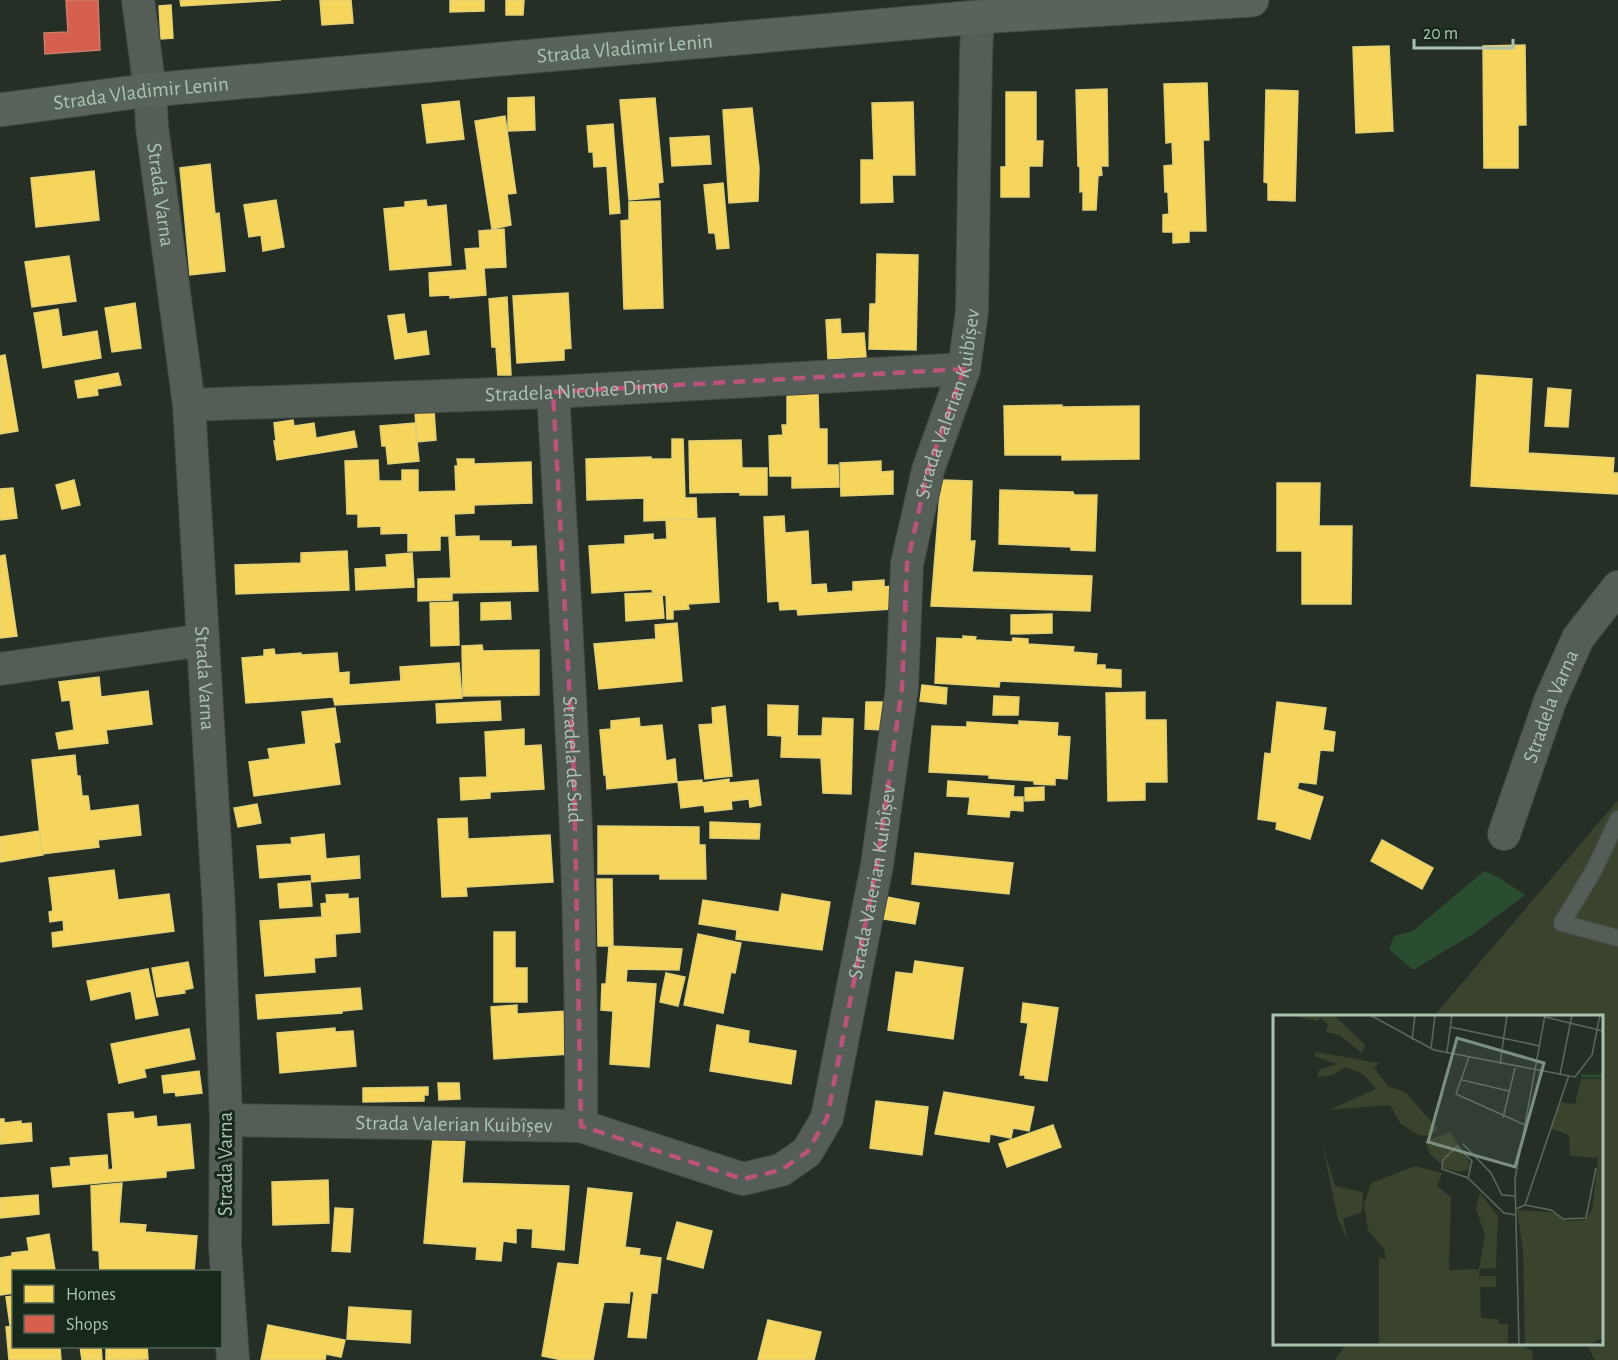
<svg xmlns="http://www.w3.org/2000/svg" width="1618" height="1360" font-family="'Alegreya Sans',sans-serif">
  <rect width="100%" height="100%" fill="#252f26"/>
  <g fill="#39432e">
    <polygon points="1618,800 1618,1360 1595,1360 1586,1344 1602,1344 1602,1016 1434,1016"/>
    <polygon points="1346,1344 1518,1344 1532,1351 1533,1360 1335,1360"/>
  </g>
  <polygon fill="#2a4c30" points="1484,871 1500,878 1525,895 1473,934 1413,970 1389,949 1394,936 1413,931"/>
  <g fill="#f6d55c" stroke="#e0cf76" stroke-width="1.5">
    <polygon points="180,0 281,0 181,6"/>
    <polygon points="320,0 351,0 353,23 322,25"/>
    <polygon points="450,0 484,0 484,11 450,12"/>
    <polygon points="506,0 524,0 523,15 506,15"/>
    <polygon points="171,5 173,38 161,39 159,6"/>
    <polygon points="1525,45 1526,125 1518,125 1518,168 1484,168 1483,46"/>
    <polygon points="1389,46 1393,131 1356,133 1353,47"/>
    <polygon points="1207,83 1209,140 1203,140 1206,231 1189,231 1189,242 1173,243 1173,232 1163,232 1163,215 1169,214 1168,192 1165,192 1164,166 1173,165 1172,142 1166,143 1164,84"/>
    <polygon points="1107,89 1108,166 1101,166 1102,175 1098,176 1096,210 1083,210 1083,191 1080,192 1080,167 1078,166 1076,90"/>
    <polygon points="1266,90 1298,91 1295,201 1268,200 1268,183 1264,182"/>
    <polygon points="1006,92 1036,92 1036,141 1043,141 1042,166 1029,166 1029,197 1001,197 1001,167 1006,167"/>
    <polygon points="534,97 535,130 508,131 508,98"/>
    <polygon points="655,98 663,182 658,183 659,197 629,200 620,100"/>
    <polygon points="459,101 464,139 427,143 422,105"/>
    <polygon points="913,102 915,175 892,175 893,202 861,203 861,160 874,160 872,103"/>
    <polygon points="752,108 759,168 758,201 729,203 723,110"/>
    <polygon points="505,116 516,193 507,194 511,225 492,229 475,121"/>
    <polygon points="613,124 620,213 610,214 607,166 594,167 593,152 589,152 587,126"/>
    <polygon points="709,136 711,164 672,166 670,138"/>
    <polygon points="210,164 215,214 219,213 225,271 190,275 180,168"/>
    <polygon points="94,171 99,220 36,227 31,178"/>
    <polygon points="723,183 729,248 717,249 715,233 709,233 704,185"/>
    <polygon points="276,200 284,247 263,251 261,235 249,237 244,205"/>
    <polygon points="426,200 427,207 446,205 451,265 390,270 384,209 405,207 405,202"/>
    <polygon points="660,201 663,308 624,309 621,221 629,220 629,202"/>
    <polygon points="504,229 506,267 484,268 486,295 450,298 450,295 430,296 429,273 467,270 465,249 480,248 479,231"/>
    <polygon points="877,254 918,255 916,350 869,349 870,304 876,304"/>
    <polygon points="69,256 76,301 32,307 25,262"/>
    <polygon points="568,293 571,348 564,349 564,360 517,363 513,296"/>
    <polygon points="507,297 511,375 498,375 496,347 492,347 489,299"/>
    <polygon points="135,303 141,348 112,352 105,308"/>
    <polygon points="58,309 62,337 97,331 101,358 43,368 34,313"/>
    <polygon points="404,314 407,334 426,331 429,354 395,359 388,316"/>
    <polygon points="840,319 841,334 864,333 866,357 828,359 826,320"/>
    <polygon points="5,355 18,431 0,434 0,356"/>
    <polygon points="118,373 121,385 97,389 98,395 78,398 75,381"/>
    <polygon points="1477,375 1532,379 1528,453 1614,458 1613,473 1618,473 1618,494 1471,486"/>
    <polygon points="1548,388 1571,390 1568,427 1545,426"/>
    <polygon points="818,393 819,429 827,429 827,465 838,465 839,487 792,488 792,476 770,476 769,436 783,435 782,425 787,425 787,394"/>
    <polygon points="1062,405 1062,407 1139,406 1139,459 1062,460 1062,455 1005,455 1004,406"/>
    <polygon points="434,410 436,440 417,442 415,411"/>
    <polygon points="293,420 294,426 314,423 316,438 354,431 357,447 277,460 274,441 276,441 274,423"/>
    <polygon points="415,423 419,461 388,464 386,446 382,446 380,426"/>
    <polygon points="672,439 683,439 685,498 696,498 697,519 644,521 644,498 587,500 586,459 651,457 651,459 672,459"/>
    <polygon points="741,440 742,468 767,468 767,495 740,495 740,492 690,493 689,441"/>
    <polygon points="457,459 474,459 474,464 531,462 532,503 474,505 474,513 454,514 455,536 440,536 440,550 408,551 408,533 381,534 381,526 358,527 358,514 347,514 345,461 378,460 379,481 402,481 402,470 418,470 418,492 421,492 456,491 455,466 458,466"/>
    <polygon points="881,461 881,472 893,471 893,494 841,496 840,463"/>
    <polygon points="74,480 80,505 62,509 56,485"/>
    <polygon points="941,480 972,481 970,541 975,541 972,572 1092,576 1090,611 931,606"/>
    <polygon points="1277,483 1320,483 1319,526 1352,526 1351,604 1302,604 1302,551 1277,551"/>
    <polygon points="13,488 17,518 0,520 0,489"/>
    <polygon points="1000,490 1073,492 1074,495 1097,495 1095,551 1071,550 1071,547 999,544"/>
    <polygon points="784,516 785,533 808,531 811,585 826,584 827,593 853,591 853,582 884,580 884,587 891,586 892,609 798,615 797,609 780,610 779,601 768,602 764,517"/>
    <polygon points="715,518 719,602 688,604 689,609 673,610 673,619 667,619 666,595 653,596 652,589 592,593 589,546 625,544 625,536 653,534 653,540 667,539 666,520"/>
    <polygon points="479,536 479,541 511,541 511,547 536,546 538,591 452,593 452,600 418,601 418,579 451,578 449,537"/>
    <polygon points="347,551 349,590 236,594 235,565 301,563 301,553"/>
    <polygon points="412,553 414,587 356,590 355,569 387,567 386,555"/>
    <polygon points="5,555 17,636 0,638 0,556"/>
    <polygon points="653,593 653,596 662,595 664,618 626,621 625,594"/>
    <polygon points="458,602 459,645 431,646 430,603"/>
    <polygon points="510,602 511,619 481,620 481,603"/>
    <polygon points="1052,614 1052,633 1011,634 1011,615"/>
    <polygon points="677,623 682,681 599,689 594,644 656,639 655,625"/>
    <polygon points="963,636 976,637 975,640 1012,642 1013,638 1028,639 1028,644 1074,647 1073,652 1097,654 1096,665 1105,665 1105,669 1121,670 1121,687 1000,681 999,687 935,683 937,638 963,639"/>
    <polygon points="482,645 483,651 539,650 539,695 463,696 462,646"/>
    <polygon points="274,649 275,655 301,653 301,655 337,653 339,673 349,672 349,685 401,681 400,667 459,663 462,698 335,705 333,697 246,703 242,658 264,656 264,650"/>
    <polygon points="99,677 101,697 148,691 152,724 106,730 108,743 59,749 56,733 74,730 70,700 62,701 59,682"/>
    <polygon points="922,685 947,688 946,704 920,701"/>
    <polygon points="1145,692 1145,720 1166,720 1167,782 1145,782 1145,800 1108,801 1106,693"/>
    <polygon points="994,696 1019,697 1018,715 993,715"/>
    <polygon points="500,701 501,720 437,723 436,704"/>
    <polygon points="866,702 883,702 882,730 865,729"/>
    <polygon points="1277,702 1326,708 1323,730 1335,732 1333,751 1320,750 1316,784 1299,782 1297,789 1323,797 1310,839 1276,829 1277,822 1258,819 1265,753 1271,754"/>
    <polygon points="768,705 798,706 797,736 822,736 823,718 853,719 851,794 823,793 821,758 781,757 782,736 768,735"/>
    <polygon points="725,706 732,776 705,779 699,725 713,724 712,708"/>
    <polygon points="335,708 340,742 334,743 340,784 254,796 249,762 270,759 268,749 306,744 302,712"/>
    <polygon points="639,718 640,727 662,725 666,761 675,759 677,782 607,789 606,775 604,775 600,730 611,729 611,721"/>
    <polygon points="1019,721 1058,723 1057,736 1070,737 1067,779 1055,778 1055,785 1034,784 1034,781 989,778 989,775 929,772 932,726 967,727 967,722 1019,725"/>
    <polygon points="524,729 524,746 541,745 544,789 490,792 490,798 461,800 460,778 487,777 485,732"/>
    <polygon points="75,755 77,776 80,776 82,796 88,796 90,811 138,805 141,835 98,840 99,847 42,854 32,760"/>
    <polygon points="729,779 729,783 758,780 761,805 750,807 749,799 731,801 732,809 705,812 704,805 681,808 678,782 702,780 702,783"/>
    <polygon points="948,781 1014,786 1013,797 1023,797 1023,811 1010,810 1009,817 968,814 970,797 947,796"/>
    <polygon points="1044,787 1044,800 1025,801 1025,788"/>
    <polygon points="257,804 261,823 238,827 234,808"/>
    <polygon points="467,818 468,839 550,835 553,882 466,887 467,896 442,897 438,819"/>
    <polygon points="710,822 760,824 759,839 710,838"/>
    <polygon points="598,826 699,827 699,845 705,845 706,879 660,879 660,874 598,874"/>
    <polygon points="39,831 43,855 0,862 0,837"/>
    <polygon points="324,834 326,859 359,856 360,878 312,882 311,874 260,878 257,846 292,844 291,838"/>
    <polygon points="1382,840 1433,868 1422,889 1371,861"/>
    <polygon points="915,853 1013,863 1009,894 912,884"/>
    <polygon points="114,870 118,900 169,894 174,931 53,947 52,933 64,931 63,920 50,922 49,912 53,911 49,878"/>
    <polygon points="597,879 612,879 613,946 598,946"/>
    <polygon points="310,881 312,906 280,908 278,884"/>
    <polygon points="348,894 348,899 358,898 360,932 335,934 336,956 314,958 315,972 265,976 260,921 322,917 321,904 327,903 326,895"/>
    <polygon points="782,894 830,902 822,950 736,939 737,930 699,924 703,900 779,912"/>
    <polygon points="887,897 919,903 915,924 883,919"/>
    <polygon points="494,932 515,932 515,968 527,968 527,1002 494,1002"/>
    <polygon points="698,934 741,943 735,973 731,972 723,1013 684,1005"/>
    <polygon points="609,946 682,949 679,970 627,969 626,982 656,984 649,1067 610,1064 613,1011 601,1010 602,984 606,984"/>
    <polygon points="915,961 963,968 953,1039 888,1030 896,972 913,974"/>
    <polygon points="188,962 193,988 184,990 185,993 157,997 152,968"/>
    <polygon points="148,969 158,1015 136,1019 131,991 91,1000 87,981"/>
    <polygon points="666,973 685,977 678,1006 660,1002"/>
    <polygon points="360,988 362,1009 342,1011 342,1013 258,1019 256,995"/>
    <polygon points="1023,1003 1058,1008 1047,1081 1025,1078 1025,1075 1020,1075 1028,1023 1021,1022"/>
    <polygon points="517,1005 517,1014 568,1011 570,1054 494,1059 491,1007"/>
    <polygon points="717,1025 749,1031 748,1043 796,1051 791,1084 710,1071"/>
    <polygon points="335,1028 335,1032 353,1031 356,1066 280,1073 277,1033"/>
    <polygon points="189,1029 195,1059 144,1069 146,1077 119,1083 111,1044"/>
    <polygon points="199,1071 202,1093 176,1096 175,1092 164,1093 162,1076"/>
    <polygon points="438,1083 459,1083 460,1099 439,1100"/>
    <polygon points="428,1087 428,1095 424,1095 424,1101 363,1102 363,1088"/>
    <polygon points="944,1092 1034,1107 1029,1131 1013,1128 1011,1138 990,1134 989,1142 935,1134"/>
    <polygon points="876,1101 928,1107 922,1155 870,1148"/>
    <polygon points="133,1112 134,1119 156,1116 157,1127 190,1124 194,1168 166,1171 166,1177 53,1187 51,1168 71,1166 70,1158 107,1155 108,1170 113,1169 108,1114"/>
    <polygon points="0,1119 4,1119 4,1123 21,1121 21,1124 31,1123 32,1141 0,1144"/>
    <polygon points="1053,1125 1061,1147 1007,1167 999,1144"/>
    <polygon points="433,1138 465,1140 462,1183 569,1186 564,1250 532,1247 533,1229 516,1228 516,1243 503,1241 501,1261 476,1259 477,1247 424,1243"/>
    <polygon points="328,1180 329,1223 273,1225 272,1182"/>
    <polygon points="122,1183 119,1223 146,1225 145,1232 197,1236 194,1272 100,1272 99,1251 93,1250 91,1186"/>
    <polygon points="588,1188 632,1193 625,1247 640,1249 639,1255 661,1258 657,1293 651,1293 646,1338 628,1337 634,1292 630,1291 629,1303 604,1302 593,1360 562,1360 542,1356 558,1263 579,1265"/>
    <polygon points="38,1195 39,1214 0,1218 0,1198"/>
    <polygon points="335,1208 353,1209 350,1252 332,1251"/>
    <polygon points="677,1222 712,1231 703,1268 667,1259"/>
    <polygon points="49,1234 55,1270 14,1272 14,1293 0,1295 0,1258 12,1256 12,1253 29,1251 27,1238"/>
    <polygon points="14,1296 14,1325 10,1325 6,1297"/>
    <polygon points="349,1307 411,1311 410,1343 347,1339"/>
    <polygon points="768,1320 821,1332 814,1360 758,1360"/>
    <polygon points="268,1325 345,1340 341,1357 326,1354 325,1360 261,1360"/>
    <polygon points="14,1326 14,1346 66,1346 60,1347 61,1360 9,1360 6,1327"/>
    <polygon points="80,1346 101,1346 102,1360 82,1360"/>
    <polygon points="106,1346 147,1346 148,1359 106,1360"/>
  </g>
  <polygon fill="#d6604d" stroke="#c97d6b" stroke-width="1.5" points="66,0 98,0 100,50 45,54 44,33 68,32"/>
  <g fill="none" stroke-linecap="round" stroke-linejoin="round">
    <g stroke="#424a43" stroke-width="19">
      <polyline id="service" points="1618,819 1594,870 1562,923 1618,938"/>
    </g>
    <g stroke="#424a43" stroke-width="34">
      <g id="minor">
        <path id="s1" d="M138,0L150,90L152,127L189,405L219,911L226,1120L225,1246L233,1360"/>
        <path id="s2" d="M553,392C567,637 583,881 581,1126"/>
        <path id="s3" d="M189,405L553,392L964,369"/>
        <polyline points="0,669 203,640"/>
        <path id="s4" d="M1504,834L1550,701L1578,638L1618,587"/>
        <path id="s5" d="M226,1120L581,1126L743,1179L781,1170L807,1152L827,1118L877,865L902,688L907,564L928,470L964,369L972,311L976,53L978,17"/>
      </g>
    </g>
    <g stroke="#424a43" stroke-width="35">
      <g id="secondary">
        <path id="s6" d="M0,110L150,90L978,17L1252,0"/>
      </g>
    </g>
    <use href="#service" stroke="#545e56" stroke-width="16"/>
    <use href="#minor" stroke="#545e56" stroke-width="32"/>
    <use href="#secondary" stroke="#58635a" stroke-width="33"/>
  </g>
  <path fill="none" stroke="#ba5479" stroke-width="4.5" stroke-dasharray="12 8" stroke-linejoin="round" d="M964,369L928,470L907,564L902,688L877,865L827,1118L807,1152L781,1170L743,1179L581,1126L574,775L553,392Z"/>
  <g text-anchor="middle" stroke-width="6" stroke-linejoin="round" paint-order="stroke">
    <g font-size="21" fill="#acc2b1" stroke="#18291b">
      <text dy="7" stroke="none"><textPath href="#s6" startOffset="628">Strada Vladimir Lenin</textPath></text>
      <text dy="7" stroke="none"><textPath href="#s6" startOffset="142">Strada Vladimir Lenin</textPath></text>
      <text dy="7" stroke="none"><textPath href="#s1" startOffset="196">Strada Varna</textPath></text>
      <text dy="7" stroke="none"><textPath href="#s3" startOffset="388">Stradela Nicolae Dimo</textPath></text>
      <text dy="7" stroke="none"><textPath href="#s5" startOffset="1362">Strada Valerian Kuibîșev</textPath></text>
      <text dy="7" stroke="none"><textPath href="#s1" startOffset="682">Strada Varna</textPath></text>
      <text dy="7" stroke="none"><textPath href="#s4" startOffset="136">Stradela Varna</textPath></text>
      <text dy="7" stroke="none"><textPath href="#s2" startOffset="368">Stradela de Sud</textPath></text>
      <text dy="7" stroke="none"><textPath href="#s5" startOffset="876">Strada Valerian Kuibîșev</textPath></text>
      <text dy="7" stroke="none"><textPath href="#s5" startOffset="228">Strada Valerian Kuibîșev</textPath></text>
      <text transform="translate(225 1164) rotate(-90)" y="7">Strada Varna</text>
    </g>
  </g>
  <g transform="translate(1273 1015)">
    <rect width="330" height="330" fill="#252f26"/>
    <path d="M17,0H61L92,30L89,38L66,20L53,17L55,10L48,3L44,6ZM43,37L107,48L101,53L115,71L132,77L165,114L157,121L145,120L127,108L117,90L56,95L103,74L90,59L72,52L60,60L44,62L46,55L64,49L41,41ZM308,64H330V322L317,330H252L250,235L244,195L278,197L295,206L312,205L319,196L325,143L297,141L296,120L278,114L288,87L302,89ZM177,117L192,139L199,153L188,157L173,154L157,139L152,126ZM49,128L62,171L90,177L89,197L70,204L75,226L65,204ZM142,151L169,158L164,171L178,182L176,255L206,254L212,220L203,194L207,178L225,201L223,253L207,254L206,261H223V272H207L208,303L225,304L226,309H235V330H106V242L113,244L111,234L95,215L91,190L98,168Z" fill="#39432e"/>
    <path fill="none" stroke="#2a4c30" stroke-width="3" d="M308,61H330"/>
    <path fill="none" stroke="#5b6a5e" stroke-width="1.5" d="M97,0L161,35L302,62L319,40L327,0M272,2L330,16M177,12L267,31M139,25L142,0M158,34L162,0M174,37L179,0M196,42L183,79L252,110M227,49L234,0M287,60L299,0M189,65L236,76M230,103L242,53M190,129L218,158L229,180L242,181M195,163L199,146L184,131L170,145L169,154L195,163L231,198L243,200M252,190L278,195L290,204L313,203L323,153M243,194L252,190L296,60M246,330L242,164L272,0"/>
    <path fill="#7d8f80" fill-opacity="0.15" stroke="#7d8f80" stroke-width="3" d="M184,23L271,48L242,152L155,127Z"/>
    <rect width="330" height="330" fill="none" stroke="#acc2b1" stroke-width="3"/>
  </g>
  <rect x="12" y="1270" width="210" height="78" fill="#18291b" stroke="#536657" stroke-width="1.5"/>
  <rect x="24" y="1285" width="30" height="18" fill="#f6d55c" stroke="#536657" stroke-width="1.5"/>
  <text x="66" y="1300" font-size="18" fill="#acc2b1">Homes</text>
  <rect x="24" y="1315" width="30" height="18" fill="#d6604d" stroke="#536657" stroke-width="1.5"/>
  <text x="66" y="1330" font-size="18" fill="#acc2b1">Shops</text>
  <path d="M1414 39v9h99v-9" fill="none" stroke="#acc2b1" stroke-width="3"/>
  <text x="1423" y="39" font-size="18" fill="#acc2b1" stroke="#18291b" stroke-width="4.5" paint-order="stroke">20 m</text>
</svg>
